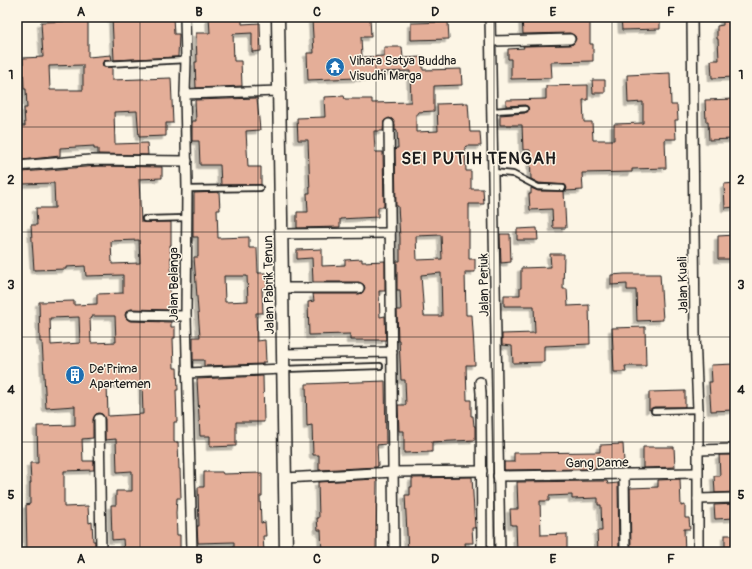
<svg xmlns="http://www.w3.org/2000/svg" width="752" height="569" font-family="Pangolin,sans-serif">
  <defs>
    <filter id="shadow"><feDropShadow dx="-3.5" dy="3.5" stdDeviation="0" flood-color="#0004"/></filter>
  </defs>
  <rect width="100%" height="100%" fill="#fcf5e5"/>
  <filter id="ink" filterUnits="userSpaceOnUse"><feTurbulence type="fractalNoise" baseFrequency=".025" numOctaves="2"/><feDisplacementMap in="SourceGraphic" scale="8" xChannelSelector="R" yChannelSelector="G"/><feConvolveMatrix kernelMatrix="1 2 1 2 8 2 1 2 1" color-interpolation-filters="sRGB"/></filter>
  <g filter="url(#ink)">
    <g fill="#e4ae98" stroke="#1c1c1c" fill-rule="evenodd" filter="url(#shadow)">
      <path d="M78,17H88V57L111,55L112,60L104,61L102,64L105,67H112V80L171,78L173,123H166V136L139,137L137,111L114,112L115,144L147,143L148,155L98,154V149H94V146L60,148V156L22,160L20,126H25L24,108H27L26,89H24L23,58L43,57L41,22L78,21ZM83,65V90H50L49,66Z"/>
      <polygon points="112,17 173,17 174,34 179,34 178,57 114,60"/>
      <polygon points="209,17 242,17 242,24 260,23 261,51 252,52 252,33 233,34 234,61 241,61 242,86 196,88 195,62 197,62 196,33 210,33"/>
      <polygon points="522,17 590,17 590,44 593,44 593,61 551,62 552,78 511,79 511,59 508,59 508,49 524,48 523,46 570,45 573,44 576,39 575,36 570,33 523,34"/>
      <polygon points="621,17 660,17 660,29 622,30"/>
      <polygon points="723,17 735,17 735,77 712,78 711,60 719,60 718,39 717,39 717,26 723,25"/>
      <path d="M370,18L371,37H361L362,57L384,56V47H402L403,58L422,57L423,70L461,69L462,85L434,86V111L418,112V114H416V132L438,131L437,104L468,103L470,132H480L481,146H466L465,147L466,171H471V189H483L484,204H469V259H475V272H465L466,315H472L475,365H466L467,400H471V416H473L474,426H475V440L432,442V452L404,453V431H399L398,405H406L405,380H401L399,340H398L397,310H401L400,290H397V261H400V238L398,206H396L395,151L396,148H398L397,130L395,131V124L392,119L389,118L384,121L383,131H374L375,152H383L384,207H378V217L340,219V227L297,228V212H308L307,193H310L308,140H298L297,118L325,117L324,97L344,96L345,99H372V103L411,102L410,71L380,72V77L308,80L307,53H314L312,20ZM441,235L442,259L417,260L416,236ZM441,273L442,316H424L421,275Z"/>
      <polygon points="448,22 449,39 411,40 411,23"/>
      <polygon points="670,73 671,105 677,105 678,120 675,120 676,139 665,139 666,168 632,169 632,172 582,173 583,190 566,191 567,188 565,185 539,183 531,179 530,150 523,150 522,125 500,125 500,115 525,113 528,110 528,107 525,105 506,106 506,100 546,99 546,86 588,85 588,100 583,100 584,122 592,122 593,140 614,140 614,124 643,123 643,102 628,103 627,75"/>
      <polygon points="592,80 605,80 605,93 593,93"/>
      <polygon points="257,98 260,130 246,131 248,167 261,167 261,185 221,185 220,165 200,165 199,141 192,141 192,121 196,121 195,100"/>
      <polygon points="735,99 735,121 732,121 733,139 709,140 708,122 706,122 705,100"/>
      <path d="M98,166L162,167V178L139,179L141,222H171V245H170L172,285H170V310L131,309L126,312L125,315L126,318L130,321L171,322V327H175V338H173L174,368H177L178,390H176L177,422H174V442H178L179,469H180L181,498H177L176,513L177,535H180V552H124L123,539L112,540L111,505H116V491H132V471L117,472L116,439L105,440V419L102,414L99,413L96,414L93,419V438L82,439L83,461H94V470L64,471V507L88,506L89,523L92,522L93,541H95V552H27L26,505L30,504V483H31L30,463H38L37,426L75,425V406L46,408L42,342H40L39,302L74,301V305L97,304V294L123,293V275L86,276L85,266L66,267V269L34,270L31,225H37L36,208H55L54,183L23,184L22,172ZM139,240L140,263L112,264L111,241ZM92,316H115L116,342L91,343L90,318H92ZM79,317L80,343L51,345L50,318ZM142,384L143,414L108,416L107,385Z"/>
      <polygon points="735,183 735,207 725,208 724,184"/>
      <polygon points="531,188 538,191 564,191 566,228 553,228 552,209 530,210 529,194 531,194"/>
      <path d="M219,192L220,210H217L218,238L249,237V248H257L258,273H266L267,288H262L263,313H256L257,341L265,340L266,362H263V364L204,366V360H193V337H200L194,257H198V237H193V212H194V193ZM224,276H247L248,301L225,302Z"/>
      <polygon points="537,228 538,240 517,240 517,229"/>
      <polygon points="500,234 510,234 511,262 501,263"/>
      <polygon points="735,235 735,259 718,259 718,236"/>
      <polygon points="322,249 322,266 345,265 345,260 362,259 362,262 385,261 385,291 379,291 380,317 385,316 386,340 350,340 350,334 309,335 308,302 314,301 313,294 359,294 362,293 365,288 364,285 359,282 313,282 312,258 297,259 297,250"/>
      <polygon points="550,254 564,254 563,289 567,289 568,306 589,305 590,344 544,346 544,362 513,363 512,346 502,345 502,334 535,333 534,306 504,306 504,295 520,295 520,288 521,288 521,268 551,267"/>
      <polygon points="624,274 660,274 663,320 637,321 636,290 627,290 627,284 611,285 611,275"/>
      <polygon points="645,327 646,366 625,366 626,372 614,372 612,328"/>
      <polygon points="734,364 735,398 733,398 734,410 711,411 709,382 712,382 711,365"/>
      <polygon points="263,376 264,422 236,422 236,446 210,447 210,436 200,436 197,379"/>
      <polygon points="385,381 386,444 377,445 378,465 377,467 319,470 319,455 313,455 312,425 307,426 306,384"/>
      <polygon points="685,391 685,407 654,407 649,410 649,392"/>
      <polygon points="623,444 624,462 596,463 596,469 504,470 504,462 514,462 514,453 600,452 600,445"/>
      <polygon points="643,447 674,447 675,467 643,468"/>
      <polygon points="719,455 735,455 735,492 715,493 714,476 720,476"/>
      <polygon points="204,472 222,472 223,474 262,473 262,496 260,496 261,523 265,522 266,536 263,536 264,552 234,552 234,542 198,543 197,526 199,526 198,487 204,487"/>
      <polygon points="472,477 475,528 472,528 473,543 465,543 466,552 438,552 438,551 408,552 405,495 410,495 410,487 412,487 412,478"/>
      <polygon points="377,479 376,552 322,552 321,530 318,530 317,518 319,518 318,482"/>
      <polygon points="680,479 681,506 685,505 685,518 689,518 690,529 684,529 685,552 631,552 630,488 658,487 658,480"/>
      <polygon points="596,481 607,481 608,484 618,483 619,552 598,552 597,531 602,531 601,505 598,505 598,498 572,499 572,495 549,496 549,501 540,501 541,535 567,534 567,552 517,552 516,525 511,525 510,509 518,509 517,482"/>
      <polygon points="735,504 735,518 715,519 714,505"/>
      <rect x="725" y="535" width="10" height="12"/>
    </g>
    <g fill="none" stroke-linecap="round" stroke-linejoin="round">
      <g stroke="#1c1c1c" stroke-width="8">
        <g id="service">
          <polyline points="106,64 186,60"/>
          <polyline points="493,111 525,109"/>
          <polyline points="493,172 513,174 538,187 563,188"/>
          <polyline points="187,189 260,188"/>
          <polyline points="145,219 187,218"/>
          <polyline points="283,369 380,366"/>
          <polyline points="654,411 698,410"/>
        </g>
      </g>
      <g stroke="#1c1c1c" stroke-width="12">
        <g id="minor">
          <polyline points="185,17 186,60 185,94 187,189 186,316 192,552"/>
          <polyline points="490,17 500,552"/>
          <polyline points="692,17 695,335 698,410 698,552"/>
          <polyline points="491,41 570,39"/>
          <polyline points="185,94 279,91"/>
          <polyline points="389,124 394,552"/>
          <polyline points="17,166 90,160 187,161"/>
          <polyline points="281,234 390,233"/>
          <polyline points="282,288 359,288"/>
          <polyline points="131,315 186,316"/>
          <polyline points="283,354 392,352"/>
          <polyline points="187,373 283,369"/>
          <polyline points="480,382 481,393 482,552"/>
          <polyline points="99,419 101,552"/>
          <polyline points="698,450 735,449"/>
          <polyline points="624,474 625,552"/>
          <polyline points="498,476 697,473"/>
          <polyline points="285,478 394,472 482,471"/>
          <polyline points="698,499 735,498"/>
        </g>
      </g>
      <g stroke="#1c1c1c" stroke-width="15">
        <polyline id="tertiary" points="278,17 286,552"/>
      </g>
      <use href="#service" stroke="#fcf5e5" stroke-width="4.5"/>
      <use href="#minor" stroke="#fcf5e5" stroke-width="9"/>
      <use href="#tertiary" stroke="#fcf5e5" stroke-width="12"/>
    </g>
  </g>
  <path fill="none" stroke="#1c1c1c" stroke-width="1" stroke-opacity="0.55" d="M140,17V552M258,17V552M376,17V552M494,17V552M612,17V552M17,127H735M17,232H735M17,337H735M17,442H735"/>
  <defs>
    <g id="temple-disc" transform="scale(1)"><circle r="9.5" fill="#1f6fb2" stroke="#fcf5e5"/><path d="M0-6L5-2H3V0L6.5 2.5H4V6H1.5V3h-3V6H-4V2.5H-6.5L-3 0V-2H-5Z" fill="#fff"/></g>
    <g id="building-disc" transform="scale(1)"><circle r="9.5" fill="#1f6fb2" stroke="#fcf5e5"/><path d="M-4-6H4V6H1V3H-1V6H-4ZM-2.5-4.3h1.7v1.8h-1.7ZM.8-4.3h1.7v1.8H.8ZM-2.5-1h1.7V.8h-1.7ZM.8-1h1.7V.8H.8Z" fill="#fff"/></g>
  </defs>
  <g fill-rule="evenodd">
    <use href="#temple-disc" x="335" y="67"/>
    <use href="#building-disc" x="75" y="375"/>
  </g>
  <g text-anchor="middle" stroke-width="3" stroke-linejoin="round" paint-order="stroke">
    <g font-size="13" fill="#1c1c1c" stroke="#fcf5e5" text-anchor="start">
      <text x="349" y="65">Vihara Satya Buddha<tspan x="349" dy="15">Visudhi Marga</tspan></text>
      <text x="89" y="373">De'Prima<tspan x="89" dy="15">Apartemen</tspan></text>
    </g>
    <g font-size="13" fill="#1c1c1c" stroke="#fcf5e5">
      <text transform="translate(173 284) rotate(-90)" y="5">Jalan Belanga</text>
      <text transform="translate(268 285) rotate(-91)" y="5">Jalan Pabrik Tenun</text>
      <text transform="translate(483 285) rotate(-91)" y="5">Jalan Periuk</text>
      <text transform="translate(682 285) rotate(-91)" y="5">Jalan Kuali</text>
      <text transform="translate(597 462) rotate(-1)" y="5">Gang Dame</text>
    </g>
    <g font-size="17" font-weight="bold" letter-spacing="1" fill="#1c1c1c" stroke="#fcf5e5">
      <text x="479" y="164">SEI PUTIH TENGAH</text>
    </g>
  </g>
  <rect width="752" height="569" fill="none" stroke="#fcf5e5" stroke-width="44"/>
  <rect x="22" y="22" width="708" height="525" fill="none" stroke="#1c1c1c" stroke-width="1.5"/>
  <g font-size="13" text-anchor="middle" font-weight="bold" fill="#1c1c1c">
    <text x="81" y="16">A</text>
    <text x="199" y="16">B</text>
    <text x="317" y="16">C</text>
    <text x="435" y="16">D</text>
    <text x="553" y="16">E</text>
    <text x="671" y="16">F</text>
    <text x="11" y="79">1</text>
    <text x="741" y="79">1</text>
    <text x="11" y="184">2</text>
    <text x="741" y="184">2</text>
    <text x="11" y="289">3</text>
    <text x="741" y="289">3</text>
    <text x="11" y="394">4</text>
    <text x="741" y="394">4</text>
    <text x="11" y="499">5</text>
    <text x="741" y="499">5</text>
    <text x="81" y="563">A</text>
    <text x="199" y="563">B</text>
    <text x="317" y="563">C</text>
    <text x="435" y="563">D</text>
    <text x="553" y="563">E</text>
    <text x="671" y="563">F</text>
  </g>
</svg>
